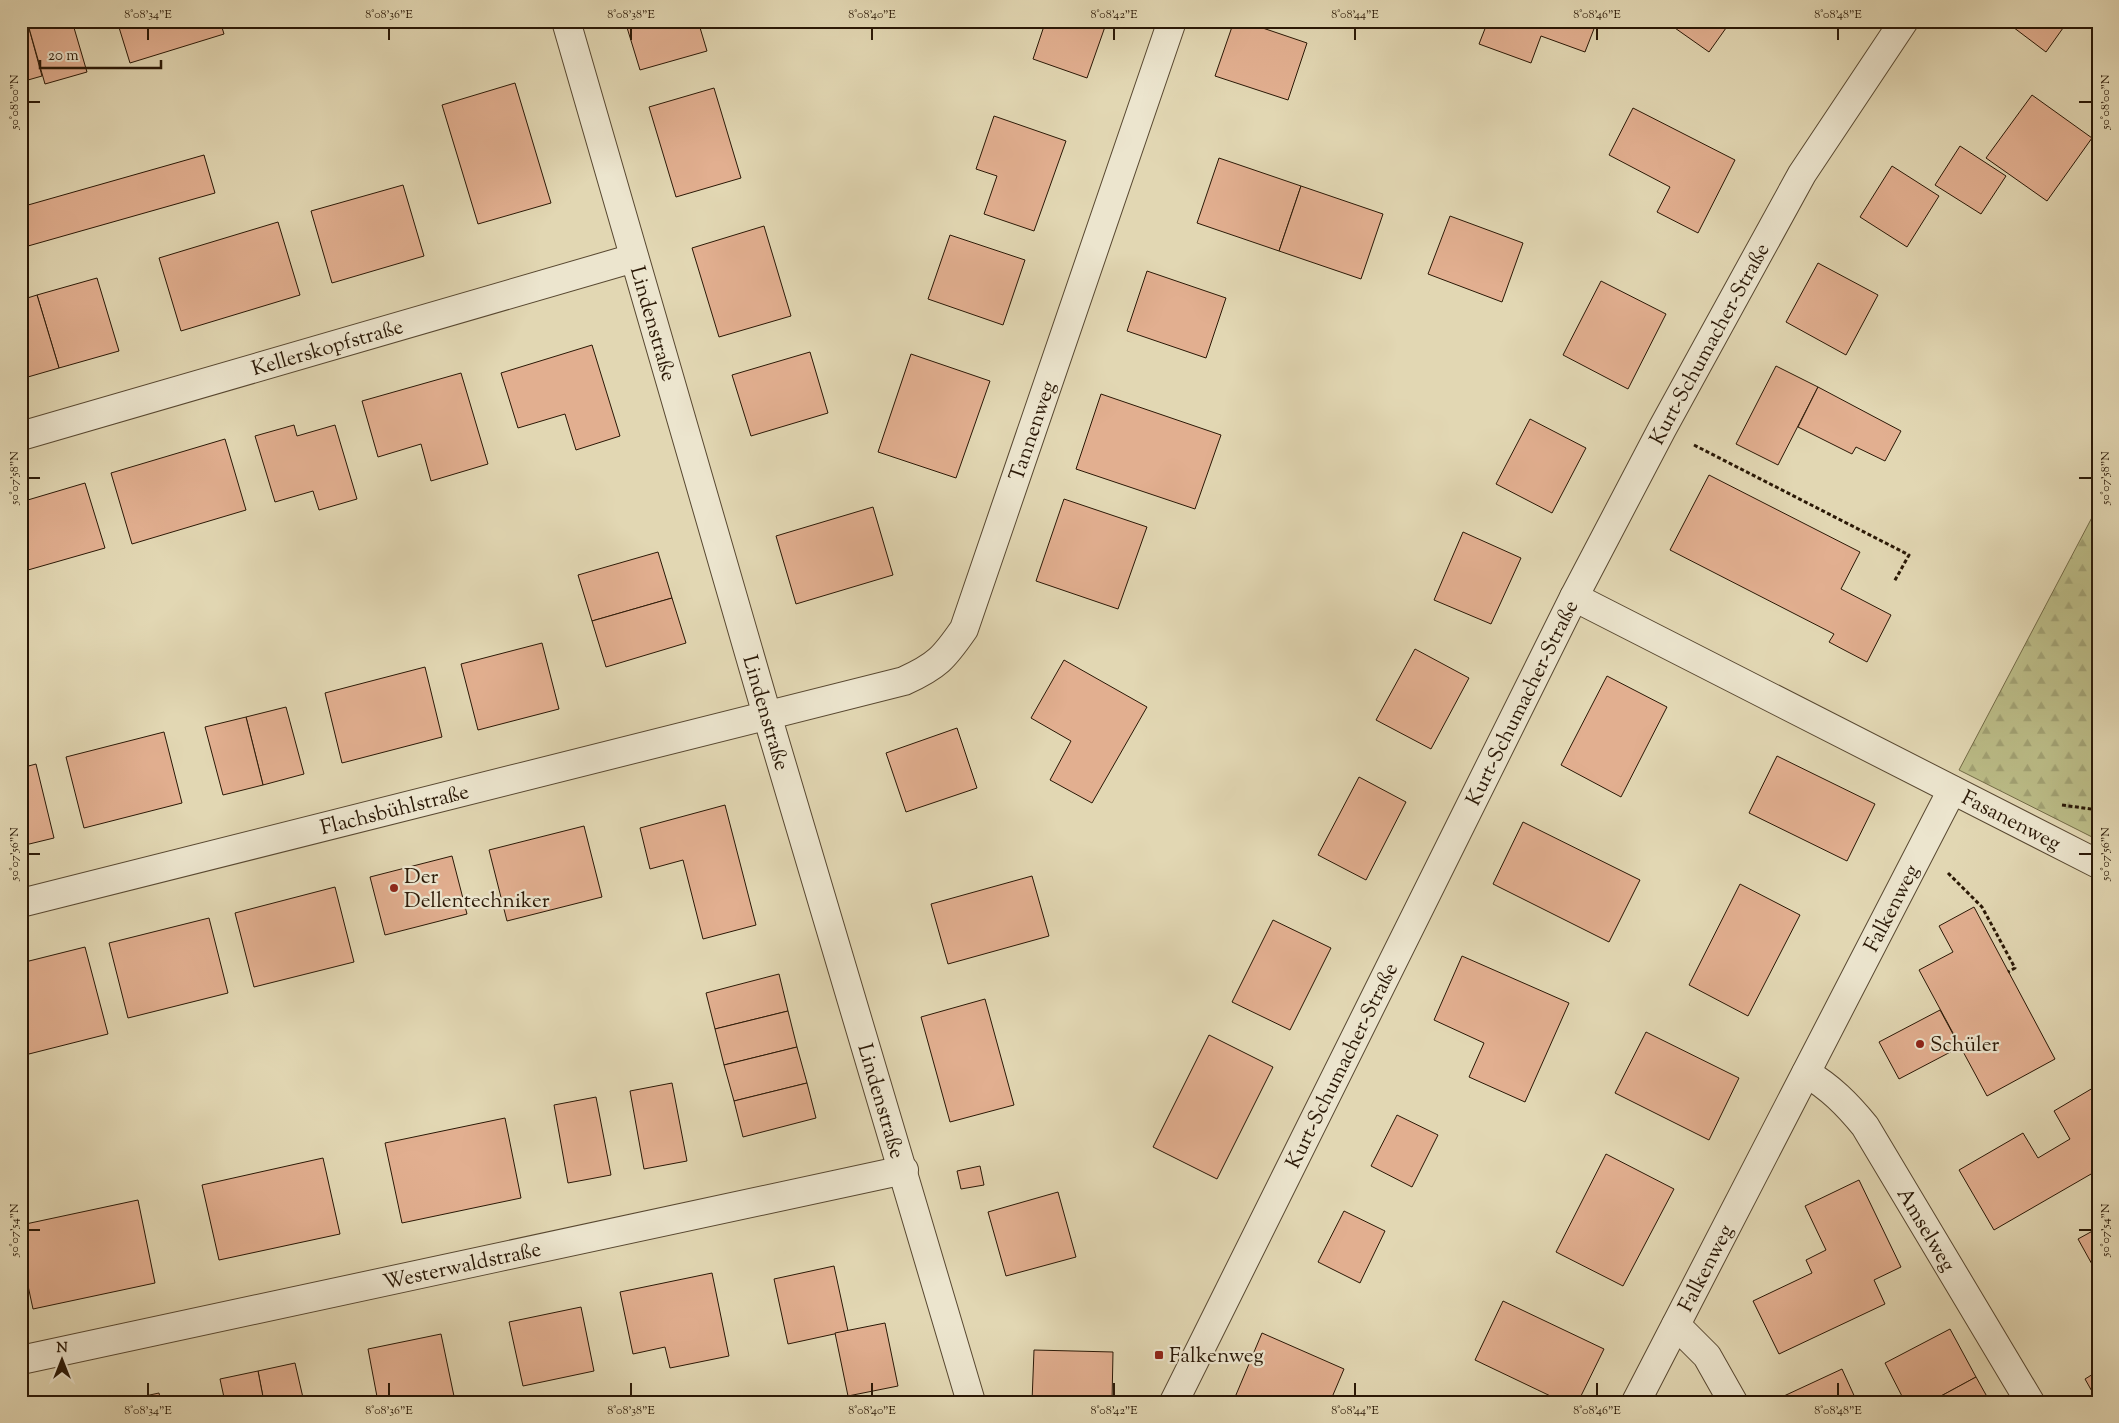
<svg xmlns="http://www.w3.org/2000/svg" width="2119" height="1423" font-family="'Sorts Mill Goudy',serif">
  <defs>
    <pattern id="forest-firs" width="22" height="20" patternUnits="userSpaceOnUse" patternTransform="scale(1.25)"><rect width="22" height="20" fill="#bbbc87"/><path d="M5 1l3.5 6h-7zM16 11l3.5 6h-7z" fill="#a1a173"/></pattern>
  </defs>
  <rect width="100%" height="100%" fill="#e2d7b3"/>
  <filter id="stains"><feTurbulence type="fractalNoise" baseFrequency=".004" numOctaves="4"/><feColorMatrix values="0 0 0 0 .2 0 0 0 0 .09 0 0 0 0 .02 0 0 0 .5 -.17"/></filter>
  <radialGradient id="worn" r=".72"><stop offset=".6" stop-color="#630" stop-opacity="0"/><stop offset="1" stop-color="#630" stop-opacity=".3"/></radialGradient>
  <polygon fill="url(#forest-firs)" stroke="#726a46" points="2098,506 2098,840 1959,770"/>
  <g fill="#e2af90" stroke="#2a1806">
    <polygon points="21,21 27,21 42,76 21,82"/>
    <polygon points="27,21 72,21 87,72 45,84"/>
    <polygon points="117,21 220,21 224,34 130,63"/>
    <polygon points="625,21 698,21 707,51 640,70"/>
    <polygon points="1031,21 1107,21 1087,78 1033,59 1044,26"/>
    <polygon points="1234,21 1242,21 1307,43 1288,100 1215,76"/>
    <polygon points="1488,21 1597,21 1585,52 1541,36 1531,63 1479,44"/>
    <polygon points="1665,21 1731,21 1709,52"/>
    <polygon points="2005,21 2068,21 2046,52"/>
    <polygon points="515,83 551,203 478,224 442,105"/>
    <polygon points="714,88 741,178 676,197 649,107"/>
    <polygon points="2032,95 2092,138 2047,201 1986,158"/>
    <polygon points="1633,108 1735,160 1698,233 1657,212 1670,187 1609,155"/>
    <polygon points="994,116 1066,141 1034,231 984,214 997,176 976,169"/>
    <polygon points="1960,146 2006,176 1981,214 1935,185"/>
    <polygon points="204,155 215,193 21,248 21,207"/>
    <polygon points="1219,158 1301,186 1279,251 1197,223"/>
    <polygon points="1892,166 1939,196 1907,247 1860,217"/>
    <polygon points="403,185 424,256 332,283 311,211"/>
    <polygon points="1301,186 1383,214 1361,279 1279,251"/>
    <polygon points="1450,216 1523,243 1502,302 1428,274"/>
    <polygon points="278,222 300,295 181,331 159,258"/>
    <polygon points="764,226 791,316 719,337 692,248"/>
    <polygon points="950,235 1025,260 1003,325 928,299"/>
    <polygon points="1818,263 1878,295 1846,355 1786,322"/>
    <polygon points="1147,271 1226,298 1206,358 1127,331"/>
    <polygon points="97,278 119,351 59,368 37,295"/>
    <polygon points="1601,281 1666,314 1628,389 1563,355"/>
    <polygon points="37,295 59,368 21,379 21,300"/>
    <polygon points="592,345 620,436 576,450 565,414 518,428 501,373"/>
    <polygon points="810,352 828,413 751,436 732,375"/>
    <polygon points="911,354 990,381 956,478 878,452"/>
    <polygon points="1776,366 1818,387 1778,465 1736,444"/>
    <polygon points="461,373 488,464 431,481 421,444 378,457 362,401"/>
    <polygon points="1818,387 1901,431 1885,461 1856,447 1852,454 1798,427"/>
    <polygon points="1101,394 1221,435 1195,509 1076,469"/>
    <polygon points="1530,419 1586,448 1552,513 1496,484"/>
    <polygon points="294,425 297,436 335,425 357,499 319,510 313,491 275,502 255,436"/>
    <polygon points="225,439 246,510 132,544 111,473"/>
    <polygon points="1709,475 1860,552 1841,589 1891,615 1867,662 1829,642 1834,634 1670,550"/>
    <polygon points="85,483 105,548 21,572 21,502"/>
    <polygon points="1064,499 1147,527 1118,609 1036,581"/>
    <polygon points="873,507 893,575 796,604 776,536"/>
    <polygon points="1463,532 1521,558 1491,624 1434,600"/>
    <polygon points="658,552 672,598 592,621 578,575"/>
    <polygon points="672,598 686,643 606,667 592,621"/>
    <polygon points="542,643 559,709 478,730 461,664"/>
    <polygon points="1415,649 1469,678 1431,749 1376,720"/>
    <polygon points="1064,660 1147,707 1092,803 1050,780 1071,741 1031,718"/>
    <polygon points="425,667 442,737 342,763 325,693"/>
    <polygon points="1607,676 1667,707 1621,797 1561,765"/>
    <polygon points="286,707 304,774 263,785 246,717"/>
    <polygon points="246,717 263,785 223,795 205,727"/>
    <polygon points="957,728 977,788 906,812 886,753"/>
    <polygon points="164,732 182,803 84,828 66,757"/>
    <polygon points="1777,756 1875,804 1847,861 1749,813"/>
    <polygon points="36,764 54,838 21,846 21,768"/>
    <polygon points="1359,777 1406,802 1366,880 1318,855"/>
    <polygon points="725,805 756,925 703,939 683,860 650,869 640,828"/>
    <polygon points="1523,822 1640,880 1609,942 1493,884"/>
    <polygon points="584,826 602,897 507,921 489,850"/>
    <polygon points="452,856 467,914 385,935 370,877"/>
    <polygon points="1032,876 1049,936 948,964 931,904"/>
    <polygon points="1740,884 1800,915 1748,1016 1689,985"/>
    <polygon points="335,887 354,962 254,987 235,913"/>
    <polygon points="1974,907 2055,1059 1987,1096 1919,970 1953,952 1939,926"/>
    <polygon points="209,918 228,993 128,1018 109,943"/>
    <polygon points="1273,920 1331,948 1290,1030 1232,1002"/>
    <polygon points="85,947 108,1034 21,1056 21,963"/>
    <polygon points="1462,956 1569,1003 1525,1102 1469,1077 1484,1043 1434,1020"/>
    <polygon points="779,974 788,1011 715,1029 706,993"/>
    <polygon points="985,999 1014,1105 950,1122 921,1017"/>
    <polygon points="1940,1010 1960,1047 1899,1079 1879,1042"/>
    <polygon points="788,1011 797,1047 724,1065 715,1029"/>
    <polygon points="1646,1032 1739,1078 1709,1140 1615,1093"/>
    <polygon points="1209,1035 1273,1067 1217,1179 1153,1147"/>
    <polygon points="797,1047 807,1083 734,1101 724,1065"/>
    <polygon points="672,1083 687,1161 644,1169 630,1091"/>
    <polygon points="807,1083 816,1118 743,1137 734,1101"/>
    <polygon points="2098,1085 2098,1170 1994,1230 1959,1170 2023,1133 2038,1158 2070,1139 2054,1111"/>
    <polygon points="596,1097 611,1175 568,1183 554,1105"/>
    <polygon points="1397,1115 1438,1135 1412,1187 1371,1166"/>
    <polygon points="505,1118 521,1198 402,1223 385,1143"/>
    <polygon points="1606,1154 1674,1189 1623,1286 1556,1252"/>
    <polygon points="323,1158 340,1234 219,1260 202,1185"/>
    <polygon points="980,1166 984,1185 961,1189 957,1171"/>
    <polygon points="1859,1180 1901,1267 1874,1280 1885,1304 1779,1354 1753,1301 1812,1273 1806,1260 1826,1250 1805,1206"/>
    <polygon points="1058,1192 1076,1257 1006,1276 988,1212"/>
    <polygon points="138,1200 155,1283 33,1309 21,1253 21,1225"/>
    <polygon points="1344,1211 1385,1231 1360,1283 1318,1262"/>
    <polygon points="2098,1228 2098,1275 2078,1239"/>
    <polygon points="834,1266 848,1331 788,1344 774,1279"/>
    <polygon points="712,1273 729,1356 670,1368 665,1347 633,1354 620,1292"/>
    <polygon points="1503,1301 1604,1349 1578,1402 1563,1402 1475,1360"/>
    <polygon points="581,1307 594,1371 523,1386 509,1322"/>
    <polygon points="885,1323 898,1386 848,1396 835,1333"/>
    <polygon points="1950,1329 1976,1377 1930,1402 1905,1402 1885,1363"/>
    <polygon points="1262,1333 1344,1369 1330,1402 1233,1402"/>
    <polygon points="441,1334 455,1401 378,1402 368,1349"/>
    <polygon points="1034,1350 1113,1352 1112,1402 1032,1402"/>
    <polygon points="295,1363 304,1402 264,1402 258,1371"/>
    <polygon points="1842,1369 1857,1402 1771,1402"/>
    <polygon points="258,1371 264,1402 225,1402 220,1379"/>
    <polygon points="2098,1371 2098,1402 2085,1379"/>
    <polygon points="1976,1377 1990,1402 1930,1402"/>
    <polygon points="159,1393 161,1402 117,1402"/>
  </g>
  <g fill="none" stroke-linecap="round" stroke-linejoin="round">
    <g stroke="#584831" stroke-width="30">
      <g id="minor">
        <path id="s1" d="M566,21L767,715L971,1402"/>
        <path id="s2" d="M21,436L634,258"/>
        <path id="s3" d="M1574,597L2098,864"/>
        <path id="s4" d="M21,903L904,681C937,666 944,658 964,629L1172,21"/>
        <path id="s5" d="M1806,1073C1830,1087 1847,1104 1865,1126L2030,1402"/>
        <polyline points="1676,1325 1707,1356 1733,1402"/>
        <path id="s6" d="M21,1360L904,1170"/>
        <path id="s7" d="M1174,1402L1574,597L1662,429L1802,174L1904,21"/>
        <path id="s8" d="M1636,1402L1952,790"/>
      </g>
    </g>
    <g stroke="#2a1806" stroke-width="3" stroke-dasharray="4 2.5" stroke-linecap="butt">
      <polyline points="1694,445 1909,555 1894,582"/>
      <polyline points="2062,805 2098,810"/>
      <polyline points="1948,873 1982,907 2015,968 2008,972"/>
    </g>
    <use href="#minor" stroke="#ece5ce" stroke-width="28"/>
  </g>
  <path fill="none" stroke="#2a1806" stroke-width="2" d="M148,28V40M389,28V40M631,28V40M872,28V40M1114,28V40M1355,28V40M1597,28V40M1838,28V40M28,102H40M2079,102H2092M28,478H40M2079,478H2092M28,854H40M2079,854H2092M28,1230H40M2079,1230H2092M148,1383V1396M389,1383V1396M631,1383V1396M872,1383V1396M1114,1383V1396M1355,1383V1396M1597,1383V1396M1838,1383V1396"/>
  <g fill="#8f2418" stroke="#ece5ce" stroke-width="2">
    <circle cx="394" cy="888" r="5"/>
    <circle cx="1920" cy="1044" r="5"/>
    <rect x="1154" y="1350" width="10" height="10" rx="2.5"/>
  </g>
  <g text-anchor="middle" stroke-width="4.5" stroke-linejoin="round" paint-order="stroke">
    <g font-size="21" fill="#2a1806" stroke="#ece5ce">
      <text dy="7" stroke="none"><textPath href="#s1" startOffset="315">Lindenstraße</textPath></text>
      <text dy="7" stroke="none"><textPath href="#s7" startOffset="1186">Kurt-Schumacher-Straße</textPath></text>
      <text dy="7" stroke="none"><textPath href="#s2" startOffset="319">Kellerskopfstraße</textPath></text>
      <text dy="7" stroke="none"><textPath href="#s4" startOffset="1201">Tannenweg</textPath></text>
      <text dy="7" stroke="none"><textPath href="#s7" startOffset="781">Kurt-Schumacher-Straße</textPath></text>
      <text dy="7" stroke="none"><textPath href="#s1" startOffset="720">Lindenstraße</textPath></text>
      <text dy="7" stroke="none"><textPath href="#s4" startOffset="385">Flachsbühlstraße</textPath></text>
      <text dy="7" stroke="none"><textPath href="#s3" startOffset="491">Fasanenweg</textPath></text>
      <text dy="7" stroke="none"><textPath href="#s8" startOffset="556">Falkenweg</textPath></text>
      <text dy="7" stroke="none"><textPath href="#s7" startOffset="376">Kurt-Schumacher-Straße</textPath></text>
      <text dy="7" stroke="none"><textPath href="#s1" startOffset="1125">Lindenstraße</textPath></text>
      <text dy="7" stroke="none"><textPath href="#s5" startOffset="200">Amselweg</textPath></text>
      <text dy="7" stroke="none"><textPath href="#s6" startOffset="451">Westerwaldstraße</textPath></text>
      <text dy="7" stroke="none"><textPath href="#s8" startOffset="151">Falkenweg</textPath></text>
    </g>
    <g font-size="21" fill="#2a1806" stroke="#ece5ce" text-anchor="start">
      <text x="404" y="883">Der<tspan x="404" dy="24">Dellentechniker</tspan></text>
      <text x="1930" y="1051">Schüler</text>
      <text x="1169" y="1362">Falkenweg</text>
    </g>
  </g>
  <rect width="2119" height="1423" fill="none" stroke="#e2d7b3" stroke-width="55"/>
  <g transform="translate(62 1360)" stroke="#ece5ce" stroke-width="4" paint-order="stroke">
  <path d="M0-4L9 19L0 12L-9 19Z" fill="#2a1806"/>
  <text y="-8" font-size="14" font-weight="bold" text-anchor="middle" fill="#2a1806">N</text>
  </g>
  <path d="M40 60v8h121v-8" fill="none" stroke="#2a1806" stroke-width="2.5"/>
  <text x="48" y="60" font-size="15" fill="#2a1806" stroke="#ece5ce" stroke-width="4" paint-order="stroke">20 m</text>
  <rect x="28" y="28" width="2064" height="1368" fill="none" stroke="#2a1806" stroke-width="2"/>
  <g font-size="12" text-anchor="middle" fill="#2a1806">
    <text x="148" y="18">8°08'34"E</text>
    <text x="389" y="18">8°08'36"E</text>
    <text x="631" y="18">8°08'38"E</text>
    <text x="872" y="18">8°08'40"E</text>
    <text x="1114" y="18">8°08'42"E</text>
    <text x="1355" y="18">8°08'44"E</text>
    <text x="1597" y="18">8°08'46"E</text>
    <text x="1838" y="18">8°08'48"E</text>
    <text transform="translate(14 102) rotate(-90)" y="4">50°08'00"N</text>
    <text transform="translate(2105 102) rotate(-90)" y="4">50°08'00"N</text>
    <text transform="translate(14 478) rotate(-90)" y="4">50°07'58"N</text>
    <text transform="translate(2105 478) rotate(-90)" y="4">50°07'58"N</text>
    <text transform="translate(14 854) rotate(-90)" y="4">50°07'56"N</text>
    <text transform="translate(2105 854) rotate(-90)" y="4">50°07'56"N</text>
    <text transform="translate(14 1230) rotate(-90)" y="4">50°07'54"N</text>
    <text transform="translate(2105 1230) rotate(-90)" y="4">50°07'54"N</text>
    <text x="148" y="1414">8°08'34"E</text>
    <text x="389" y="1414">8°08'36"E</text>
    <text x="631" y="1414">8°08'38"E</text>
    <text x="872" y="1414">8°08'40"E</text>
    <text x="1114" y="1414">8°08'42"E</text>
    <text x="1355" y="1414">8°08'44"E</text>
    <text x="1597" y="1414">8°08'46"E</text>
    <text x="1838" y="1414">8°08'48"E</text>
  </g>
  <rect width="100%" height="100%" filter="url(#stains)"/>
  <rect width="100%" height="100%" fill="url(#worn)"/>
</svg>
